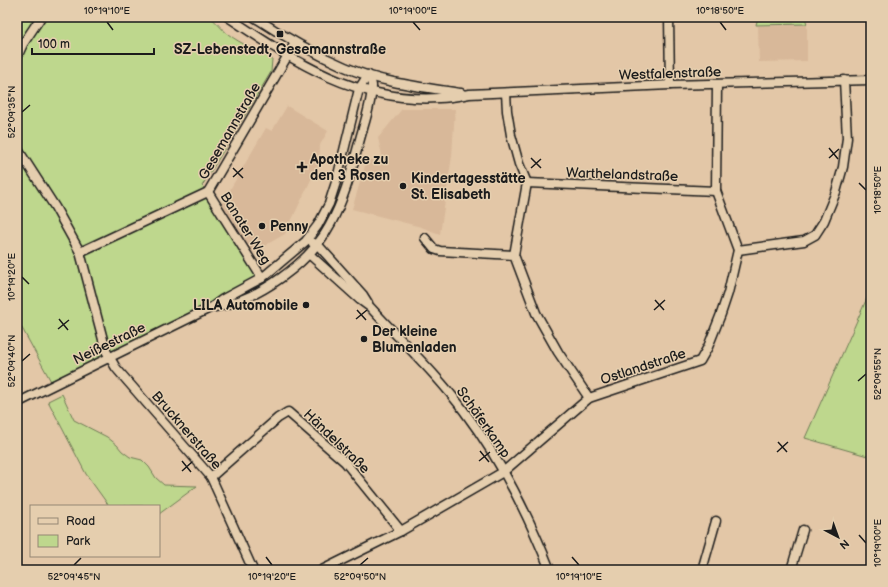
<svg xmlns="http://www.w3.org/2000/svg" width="888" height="587" font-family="'Balsamiq Sans',sans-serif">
  <rect width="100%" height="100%" fill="#e3c7a7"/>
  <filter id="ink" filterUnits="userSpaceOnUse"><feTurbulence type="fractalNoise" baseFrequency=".025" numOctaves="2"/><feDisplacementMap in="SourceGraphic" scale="8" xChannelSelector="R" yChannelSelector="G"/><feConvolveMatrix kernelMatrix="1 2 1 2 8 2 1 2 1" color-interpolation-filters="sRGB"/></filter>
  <g filter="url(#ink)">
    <g fill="#d8b899">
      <polygon points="807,25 807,61 759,62 758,26"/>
      <polygon points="287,106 328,131 320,145 319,163 285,234 250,254 221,205 266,128 272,131"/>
      <polygon points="402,109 455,109 452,156 440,234 421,227 352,209 367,159 384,163 378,138"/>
    </g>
    <g fill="#bed78d" stroke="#6d7a54">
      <path d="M17,17H210C217,22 221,29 228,34C242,45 258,50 272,59L271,72L202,186L208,192L262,278L53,385L17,319Z"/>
      <polygon points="758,17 805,17 807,24 756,25"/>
      <polygon points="871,289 871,457 805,438"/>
      <polygon points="62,394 74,420 107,437 117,445 122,451 130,457 142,460 149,467 156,478 164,485 197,486 159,514 159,506 109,506 86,474 48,401"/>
    </g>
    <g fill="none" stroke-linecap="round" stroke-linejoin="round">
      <g stroke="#1c1c1c" stroke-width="11">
        <g id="minor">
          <path d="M228,17C294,61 355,103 439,98C449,98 459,96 469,94L670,85L871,80"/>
          <path d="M254,17C283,36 313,53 345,67C381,83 422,87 461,93"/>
          <polyline points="669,17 670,85"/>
          <polyline points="17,57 23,44 41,17"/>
          <polyline points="506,93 507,111 511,135 519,164 527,183 514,255 536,313 558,352 589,398"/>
          <polyline points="17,148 55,207 80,252 106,351 116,368 211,477 253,570"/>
          <polyline points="527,183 716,191"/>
          <polyline points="208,192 262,278"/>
          <polyline points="425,238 434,249 440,251 514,255"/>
          <polyline points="313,243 317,244 363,295 368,303"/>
          <polyline points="738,250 804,241 815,235 824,221 836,192 843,167 847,138 844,80"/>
          <polyline points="80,252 208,192 295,43"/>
          <path d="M309,254L359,299L370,307C401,341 436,373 464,411C500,459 528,514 550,570"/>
          <path d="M215,307C257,301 310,263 330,225C345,198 352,168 360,139C364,124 372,102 372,86C372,82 370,79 368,75"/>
          <polyline points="17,403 212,307 223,299 262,278 306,241 318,225 329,204 337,179 359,89 368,75"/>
          <polyline points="211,477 278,418 288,412 345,462 401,531"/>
          <polyline points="322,570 401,531 503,472 589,398 700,361 708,347 721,314 728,293 738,250 716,191 717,84"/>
          <polyline points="702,570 716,521"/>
          <polyline points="791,570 803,530"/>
        </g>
      </g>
      <use href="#minor" stroke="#e5ceae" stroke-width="8"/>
    </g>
  </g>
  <path fill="none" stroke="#1c1c1c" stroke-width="1.5" d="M107,22L113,30M413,22L420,30M720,22L726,30M22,112L30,105M829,148L838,159M531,158L541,168M829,158L839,149M233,168L243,178M531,168L541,159M233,177L243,168M859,183L866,190M22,277L29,284M655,300L664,310M357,310L366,320M654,310L665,300M59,319L68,330M356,319L367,310M58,329L69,320M22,361L30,354M858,381L866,374M778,442L787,452M480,451L489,462M777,452L788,442M182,461L191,472M479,461L490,452M182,471L192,462M859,535L866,543M266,557L272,565M572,557L579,565M74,565L81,558M360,565L368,558"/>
  <g fill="#1c1c1c" stroke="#e5ceae" stroke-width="1.5">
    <rect x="276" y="30" width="8" height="8" rx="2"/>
    <path d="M300 161h4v4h4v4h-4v4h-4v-4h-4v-4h4z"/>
    <circle cx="403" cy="186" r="4"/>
    <circle cx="262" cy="226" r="4"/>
    <circle cx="306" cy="305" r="4"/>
    <circle cx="364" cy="339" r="4"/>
  </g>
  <g text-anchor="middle" stroke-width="3" stroke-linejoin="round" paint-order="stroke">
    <g font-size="14" font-weight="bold" fill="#1c1c1c" stroke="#e5ceae" text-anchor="start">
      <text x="280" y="54" text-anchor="middle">SZ-Lebenstedt, Gesemannstraße</text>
      <text x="310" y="164">Apotheke zu<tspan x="310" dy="16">den 3 Rosen</tspan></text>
      <text x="411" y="183">Kindertagesstätte<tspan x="411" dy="16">St. Elisabeth</tspan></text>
      <text x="270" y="231">Penny</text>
      <text x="298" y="310" text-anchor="end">LILA Automobile</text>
      <text x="372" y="336">Der kleine<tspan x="372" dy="16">Blumenladen</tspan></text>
    </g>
    <g font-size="14" fill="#1c1c1c" stroke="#e5ceae">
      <text transform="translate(670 73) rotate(-2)" y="5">Westfalenstraße</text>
      <text transform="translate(229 131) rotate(-60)" y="5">Gesemannstraße</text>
      <text transform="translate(622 174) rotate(2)" y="5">Warthelandstraße</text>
      <text transform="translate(246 228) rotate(58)" y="5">Banater Weg</text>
      <text transform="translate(109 343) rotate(-26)" y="5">Neißestraße</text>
      <text transform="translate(643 366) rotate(-18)" y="5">Ostlandstraße</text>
      <text transform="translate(484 422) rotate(55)" y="5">Schäferkamp</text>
      <text transform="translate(187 430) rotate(49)" y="5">Brucknerstraße</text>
      <text transform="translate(337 441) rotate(44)" y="5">Händelstraße</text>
    </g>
  </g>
  <rect width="888" height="587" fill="none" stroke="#e5ceae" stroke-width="44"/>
  <rect x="30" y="505" width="130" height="52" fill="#e5ceae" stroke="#958774"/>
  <rect x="38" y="518" width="20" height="6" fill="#e5ceae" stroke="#958774"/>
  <text x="66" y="525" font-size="12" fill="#1c1c1c">Road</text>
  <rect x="38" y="535" width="20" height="12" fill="#bed78d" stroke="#958774"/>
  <text x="66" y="545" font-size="12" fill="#1c1c1c">Park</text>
  <g transform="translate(838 537) rotate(139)" stroke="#e5ceae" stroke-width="3" paint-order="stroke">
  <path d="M0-3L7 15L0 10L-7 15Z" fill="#1c1c1c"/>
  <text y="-6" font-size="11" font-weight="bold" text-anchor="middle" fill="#1c1c1c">N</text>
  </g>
  <path d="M32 48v6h122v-6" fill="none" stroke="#1c1c1c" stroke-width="2"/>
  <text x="38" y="48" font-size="12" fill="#1c1c1c" stroke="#e5ceae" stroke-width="3" paint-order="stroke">100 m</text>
  <rect x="22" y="22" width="844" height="543" fill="none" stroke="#1c1c1c" stroke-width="1.5"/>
  <g font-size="10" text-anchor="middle" fill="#1c1c1c">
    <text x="107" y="14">10°19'10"E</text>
    <text x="413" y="14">10°19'00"E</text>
    <text x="720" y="14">10°18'50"E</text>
    <text transform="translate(11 112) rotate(-90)" y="4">52°09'35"N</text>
    <text transform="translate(877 190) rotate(-90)" y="4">10°18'50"E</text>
    <text transform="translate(11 277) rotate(-90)" y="4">10°19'20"E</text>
    <text transform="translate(11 361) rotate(-90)" y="4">52°09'40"N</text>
    <text transform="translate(877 374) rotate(-90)" y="4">52°09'55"N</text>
    <text transform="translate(877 543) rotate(-90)" y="4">10°19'00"E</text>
    <text x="74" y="580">52°09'45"N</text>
    <text x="272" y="580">10°19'20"E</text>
    <text x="360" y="580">52°09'50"N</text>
    <text x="579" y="580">10°19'10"E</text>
  </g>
</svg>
